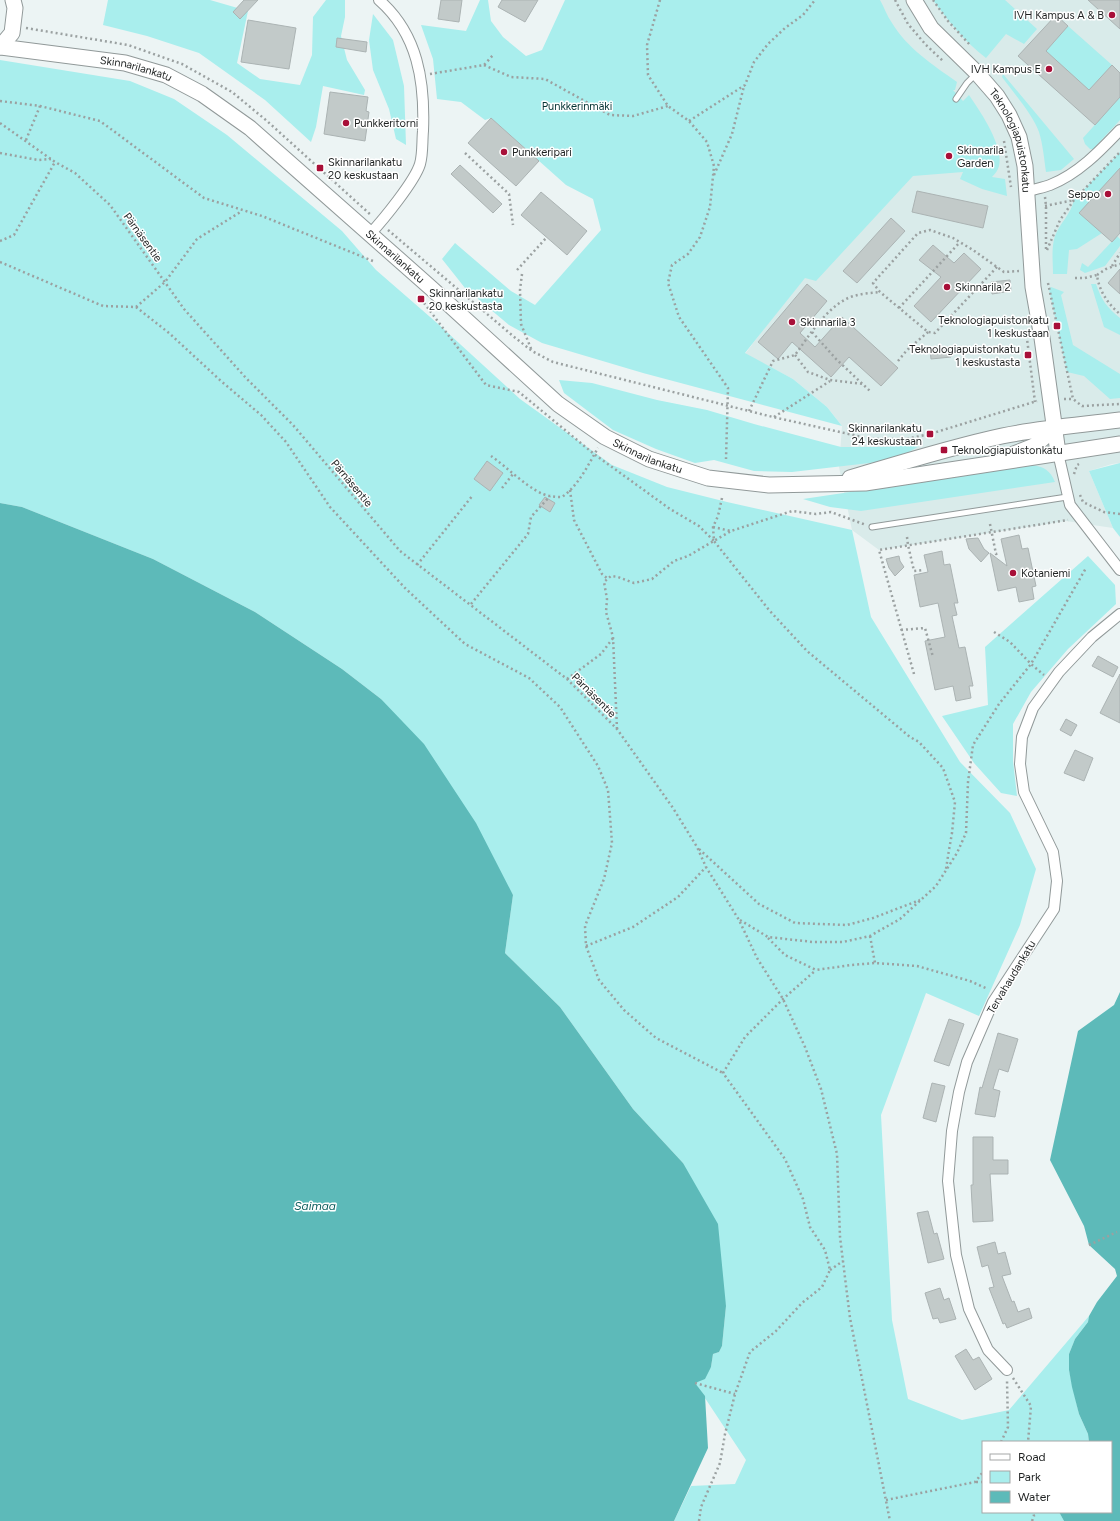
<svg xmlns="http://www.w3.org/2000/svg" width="1120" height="1521" font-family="Figtree,sans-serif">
  <rect width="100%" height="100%" fill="#ecf4f4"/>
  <polygon fill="#d9ebea" points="775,0 1120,0 1120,463 1112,464 1089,471 1113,528 1066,521 879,550 852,530 839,467 842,426 827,407 793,379 745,354 788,297"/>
  <g fill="#a9eeed">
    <polygon points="108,0 210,0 248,11 237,63 260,79 300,85 312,55 313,17 326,0 345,0 345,17 341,36 347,60 365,90 364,95 323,86 316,127 311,142 265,100 199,53 147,36 103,25"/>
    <path d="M480,0H488L491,21L503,37L526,56L542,50L565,0H880C884,7 887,16 892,23C907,48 933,65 957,82L955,90H953L963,101L969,95C980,111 1004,146 999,166C998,170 995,174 992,177L1005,179L1007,196L982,189L960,179L963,172L913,176L816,281L805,278L745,353L793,379L827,407L842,426L643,373L542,343L509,325L465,288L442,259L455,243L511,291L535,305L601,230L593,199L566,185L491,118L485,120L461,102L437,99L433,59L421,25L466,31Z"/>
    <path d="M933,0H1005L1037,29L1024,44L1006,34L986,58C965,42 949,22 933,0Z"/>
    <polygon points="373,14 393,40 404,86 406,145 396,139 389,109 373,70 369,40"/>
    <polygon points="1068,26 1112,65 1089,90 1046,51"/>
    <polygon points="0,60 130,81 174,99 227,135 342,231 376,270 437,323 520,399 612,465 667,487 727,502 852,530 871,617 960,762 1010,813 1036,869 1020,925 979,1016 926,993 881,1115 892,1320 908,1399 962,1420 1009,1410 1089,1316 1088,1322 1075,1339 1069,1354 1069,1370 1079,1414 1088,1434 1089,1442 983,1442 983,1512 1059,1512 1064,1521 674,1521 691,1486 735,1484 746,1460 695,1383 711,1367 713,1354 719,1352 722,1346 726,1306 683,1163 633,1109 560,1007 505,953 513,895 381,699 342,669 255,612 153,559 22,507 0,503"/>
    <path d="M1003,74L1074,159L1061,170L1046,172C1044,158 1043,145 1039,132C1033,115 1013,92 1002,77Z"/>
    <polygon points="1120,97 1120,120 1093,149 1090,149 1085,144 1083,138"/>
    <path d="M1120,152V174L1079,213L1102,233L1077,249L1069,250L1067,274H1053C1053,262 1051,248 1055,236C1060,223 1071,214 1074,200Z"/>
    <polygon points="1117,236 1120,239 1120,246 1105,266 1085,273 1080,270 1082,263 1088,267"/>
    <path d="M1091,284H1096C1101,299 1107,308 1120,318V335L1104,327Z"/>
    <polygon points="1051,287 1064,292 1061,295 1073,345 1120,374 1120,398 1110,399 1084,376 1067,372 1049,289"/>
    <polygon points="559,380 592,383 657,400 707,410 754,424 841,447 879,447 921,445 909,452 878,462 792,472 754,471 714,460 695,463 656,449 613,430 564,393"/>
    <polygon points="1120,463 1120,537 1113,528 1089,471"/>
    <path d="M1032,465C1044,467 1050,470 1055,482L861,511L830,507L803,499Z"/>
    <polygon points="1088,556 1115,585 1116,604 1068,649 1031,692 1013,724 1013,761 1017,796 1001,793 974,763 942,716 988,705 985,647"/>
  </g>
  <g fill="#5dbab9">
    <polygon points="0,503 22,507 153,559 255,612 342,669 381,699 424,744 476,823 513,895 505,953 560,1007 633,1109 683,1163 718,1224 726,1306 722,1346 719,1352 713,1354 711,1367 705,1379 695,1383 705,1396 708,1448 674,1521 0,1521"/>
    <polygon points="1120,992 1120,1521 1064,1521 1059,1512 1111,1512 1111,1442 1089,1442 1088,1434 1079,1414 1072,1387 1069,1370 1069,1354 1075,1339 1088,1322 1089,1316 1097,1302 1117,1276 1115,1269 1089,1245 1084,1226 1050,1160 1078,1031 1114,1005"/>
  </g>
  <g fill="#c2cac9" stroke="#abb3b3">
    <polygon points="244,0 258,0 240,19 233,12"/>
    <polygon points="441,0 462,0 459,22 438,19"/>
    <polygon points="502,0 538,0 525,22 498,7"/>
    <polygon points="1088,0 1120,0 1120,29"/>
    <polygon points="1056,15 1068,26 1046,51 1089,90 1112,65 1120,73 1120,97 1095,125 1018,56"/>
    <polygon points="248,20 296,28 289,69 241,62"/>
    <polygon points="337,38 367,42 366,52 336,47"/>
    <polygon points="330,92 368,97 366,111 369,112 365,141 324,134"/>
    <polygon points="491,118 539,161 516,186 468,143"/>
    <polygon points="460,165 502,204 493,213 451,174"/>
    <polygon points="1120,168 1120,233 1112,242 1079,213"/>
    <polygon points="917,191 988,206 983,228 912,212"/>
    <polygon points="541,192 587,231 567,255 521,215"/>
    <polygon points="891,218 905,231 857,283 843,271"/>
    <polygon points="933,245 954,263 964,253 981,269 931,322 914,306 941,277 919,260"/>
    <polygon points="1120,269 1120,294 1108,283"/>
    <polygon points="1010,280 1011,291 992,294 991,282"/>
    <polygon points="807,284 827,301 800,333 815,347 842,317 898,368 881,386 849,357 831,377 792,342 778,359 758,342"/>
    <polygon points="950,347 951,357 931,359 930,349"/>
    <polygon points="487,461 503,473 490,491 474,479"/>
    <polygon points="545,497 555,503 550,512 539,505"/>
    <polygon points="1019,535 1022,549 1028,548 1036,586 1032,587 1034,599 1019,602 1016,587 998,591 990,553 1007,566 1001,539"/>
    <polygon points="978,538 984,549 989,553 981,562 969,549 966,539"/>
    <polygon points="942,551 944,565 950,564 958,603 954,603 957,615 952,616 959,648 965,647 973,686 969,686 971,698 956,701 953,686 935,690 925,641 945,637 938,603 920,607 914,575 928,572 924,555"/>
    <polygon points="899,556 900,561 904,567 895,576 889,568 886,559"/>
    <polygon points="1098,656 1118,667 1113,677 1092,666"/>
    <polygon points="1120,674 1120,723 1100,713"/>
    <polygon points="1066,719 1077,725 1071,736 1060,730"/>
    <polygon points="1075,750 1093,758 1084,781 1064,773"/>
    <polygon points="949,1019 964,1024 949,1066 934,1061"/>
    <polygon points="998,1033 1018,1039 1008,1072 999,1069 993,1089 1000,1091 995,1117 975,1114 980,1087 982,1088"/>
    <polygon points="932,1083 945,1086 936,1122 923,1118"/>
    <polygon points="973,1137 993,1137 993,1160 1008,1160 1008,1174 990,1174 993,1221 973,1222 971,1185 973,1185"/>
    <polygon points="928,1211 934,1234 937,1233 944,1259 928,1263 917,1213"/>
    <polygon points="995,1242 998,1254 1005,1252 1011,1274 1002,1276 1012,1302 1014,1301 1018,1312 1029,1308 1032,1318 1007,1328 1005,1323 1003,1324 989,1288 994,1287 988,1265 982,1267 977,1247"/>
    <polygon points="940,1288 944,1300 949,1298 956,1319 940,1323 938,1318 933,1319 925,1293"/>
    <polygon points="966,1349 973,1360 979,1357 992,1379 975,1390 955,1356"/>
  </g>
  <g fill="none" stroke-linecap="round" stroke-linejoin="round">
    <g stroke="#919999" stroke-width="7">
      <g id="lane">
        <polyline points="956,99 967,83 976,74"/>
        <polyline points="872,527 1067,497"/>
      </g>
    </g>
    <g stroke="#919999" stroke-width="12">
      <g id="street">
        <path d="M1026,192C1034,189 1042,188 1050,185C1078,174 1100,151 1120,130"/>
        <path d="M370,234C383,220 415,181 420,164C423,154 422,141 423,131C425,82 418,34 379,0"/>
        <polyline points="1058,453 1070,505 1120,570"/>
        <polyline points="1007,1370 988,1350 969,1309 956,1255 948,1181 952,1131 959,1092 967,1062 993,1002 1054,909 1057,881 1053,852 1024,792 1020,764 1022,737 1033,708 1059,672 1092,637 1120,614"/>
      </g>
    </g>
    <g stroke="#919999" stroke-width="17">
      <g id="secondary">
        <path id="s1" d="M914,0L931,28L977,73L997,96L1009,115L1019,137L1025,166L1033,287L1042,338L1058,453"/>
        <path id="s2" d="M0,47L125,63L166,75L202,94L250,128L431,288L558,404L605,437L649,459L708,478L769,485L865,483L1120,444"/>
        <polyline points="0,47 12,33 15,8 13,0"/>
        <polyline points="1014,454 1034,446 1055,428"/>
        <path d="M850,478C900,463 951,447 1002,436C1041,428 1081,425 1120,420"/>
      </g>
    </g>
    <g stroke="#9ba1a1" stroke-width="2.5" stroke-dasharray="2 3" stroke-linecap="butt">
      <polyline points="660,0 647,45 648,75 668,106 689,121 707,142 714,166 710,207 700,237 688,254 672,265 668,283 679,317 728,388 726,459"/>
      <polyline points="895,0 908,24 926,45 943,61"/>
      <polyline points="933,0 948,21 970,45"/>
      <polyline points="26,28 128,45 182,64 232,92 267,121 372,216"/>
      <polyline points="484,65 511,77 545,79 610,115 633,116 668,106"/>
      <polyline points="430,74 484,65 494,54"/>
      <polyline points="0,101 40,106 100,121 204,198 262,216 373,261"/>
      <polyline points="689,121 745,85 754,62 768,44 785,28 803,15 815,0"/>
      <polyline points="0,123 55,162 75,173 110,205 184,309 246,378 293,425 400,551 567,679 617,729 673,808 697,847 706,867 739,920 757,958 783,999 805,1047 821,1089 837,1154 840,1237 850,1318 890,1521"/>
      <polyline points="26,140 40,106"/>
      <polyline points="1004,141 1011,187"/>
      <polyline points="0,153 38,160 51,159"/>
      <polyline points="465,153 509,194 513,225"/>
      <polyline points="714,175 732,134 744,86"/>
      <polyline points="1045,197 1046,206 1046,252"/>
      <polyline points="1045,206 1074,200"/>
      <polyline points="388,230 513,336 532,351 553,362 773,417 871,439 906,439 930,434 1037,401"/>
      <polyline points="0,241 14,235 55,162"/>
      <polyline points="1047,250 1060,220 1074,200 1120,152"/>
      <polyline points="0,262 103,306 136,307 169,333 221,381 261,415 286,442 330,507 405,588 465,644 529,678 560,707 598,766 608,790 612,843 604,879 585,926 586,946 599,980 624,1010 656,1038 723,1073"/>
      <polyline points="1112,266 1120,253"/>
      <polyline points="997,267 935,333 928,332 880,292 873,283 918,233 930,230 953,238 973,250 1004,272 1019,271"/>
      <polyline points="517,270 547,237"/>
      <polyline points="522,274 520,290 521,324 532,351"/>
      <polyline points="1097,275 1106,269 1120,264"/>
      <path d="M1075,278H1085L1097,275C1099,291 1108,304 1120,314"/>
      <polyline points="1048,283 1073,399 1082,406 1120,404"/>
      <polyline points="421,299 486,385 519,392 594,454 670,509 699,526 714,541"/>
      <polyline points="136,307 165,282 197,239 242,211"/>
      <polyline points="899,308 960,242"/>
      <polyline points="1026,331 1035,402"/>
      <polyline points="812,332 836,359 870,391"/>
      <polyline points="795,355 808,372 830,380 863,384"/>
      <polyline points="898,361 907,350 928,332"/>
      <polyline points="1064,399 1073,399"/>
      <path d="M749,411L773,361L795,355C809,336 824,311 846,299C856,294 869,293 880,292"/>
      <polyline points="774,417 830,381"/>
      <path d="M491,456C506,466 533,494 550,496C554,497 558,497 562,497C579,485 588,465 598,448"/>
      <polyline points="1074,474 1077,465 1079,464"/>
      <polyline points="502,488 513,474"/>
      <polyline points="570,490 574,520 602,574 608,579"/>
      <polyline points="1080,495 1083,502 1104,512 1120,514"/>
      <polyline points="722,498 718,516 713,527 714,541 769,610 807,651 910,737 919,742 943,768 955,802 952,833 949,850 946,869"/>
      <polyline points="990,524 996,554 1000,553"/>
      <polyline points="713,527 731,531 792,511 816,514 831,512 866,525"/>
      <polyline points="907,537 908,545 914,571 923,570"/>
      <polyline points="417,565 473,495"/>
      <polyline points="471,604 528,534 531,517 550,496"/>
      <polyline points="901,630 925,628 933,657"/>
      <polyline points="994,632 1010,642 1031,664 1044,675"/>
      <polyline points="914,674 879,550 1068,520"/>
      <polyline points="567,679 601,654 613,638"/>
      <polyline points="617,729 613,637 606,612 607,599 604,582 611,576 618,577 634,583 652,579 674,561 688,556 731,531"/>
      <polyline points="699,849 759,904 795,923 847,925 873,918 920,900"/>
      <polyline points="740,920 768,937 813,942 843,942 870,936 900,919 936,886 957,853 966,833 968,782 973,745 999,704 1031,664 1086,568"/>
      <polyline points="870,936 875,963"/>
      <polyline points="768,938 785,955 816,970 851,965 875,963 917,966 970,981 988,989"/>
      <polyline points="586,946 633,927 678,897 706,867"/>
      <polyline points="1089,1245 1117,1232"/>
      <polyline points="830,1270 843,1261"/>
      <polyline points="1013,1378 1031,1406 1028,1442"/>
      <polyline points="695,1383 735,1394"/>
      <polyline points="1001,1442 1008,1427 1007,1380"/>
      <polyline points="976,1482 983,1482"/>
      <polyline points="886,1500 975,1482 983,1472"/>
      <polyline points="699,1521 701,1507 720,1463 725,1434 735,1394 750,1352 776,1331 802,1303 822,1287 830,1270 825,1250 810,1227 803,1199 785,1159 723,1073 745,1037 783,999 816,970"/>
      <polyline points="1032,1521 1034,1516 1033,1512"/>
    </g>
    <use href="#lane" stroke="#fff" stroke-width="5"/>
    <use href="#street" stroke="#fff" stroke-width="10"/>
    <use href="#secondary" stroke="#fff" stroke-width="15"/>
  </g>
  <g fill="#a80f38" stroke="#fff" stroke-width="1.5">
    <circle cx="1112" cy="15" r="4"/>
    <circle cx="1049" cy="69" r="4"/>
    <circle cx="346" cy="123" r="4"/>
    <circle cx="504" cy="152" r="4"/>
    <circle cx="949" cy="156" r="4"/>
    <rect x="316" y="164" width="8" height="8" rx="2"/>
    <circle cx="1108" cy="194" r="4"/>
    <circle cx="947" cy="287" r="4"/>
    <rect x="417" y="295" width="8" height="8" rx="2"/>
    <circle cx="792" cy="322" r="4"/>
    <rect x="1053" y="322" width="8" height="8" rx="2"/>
    <rect x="1024" y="351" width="8" height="8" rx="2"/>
    <rect x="926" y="430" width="8" height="8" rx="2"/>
    <rect x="940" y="446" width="8" height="8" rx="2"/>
    <circle cx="1013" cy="573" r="4"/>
  </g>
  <g text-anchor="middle" stroke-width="3" stroke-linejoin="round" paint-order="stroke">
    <g font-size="11" fill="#1f2222" stroke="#fff" text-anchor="start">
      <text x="1104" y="19" text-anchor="end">IVH Kampus A &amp; B</text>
      <text x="1041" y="73" text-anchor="end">IVH Kampus E</text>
      <text x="354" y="127">Punkkeritorni</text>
      <text x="957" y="154">Skinnarila<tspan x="957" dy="13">Garden</tspan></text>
      <text x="512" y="156">Punkkeripari</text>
      <text x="328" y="166">Skinnarilankatu<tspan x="328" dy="13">20 keskustaan</tspan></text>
      <text x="1100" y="198" text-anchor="end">Seppo</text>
      <text x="955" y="291">Skinnarila 2</text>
      <text x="429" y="297">Skinnarilankatu<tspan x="429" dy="13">20 keskustasta</tspan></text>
      <text x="1049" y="324" text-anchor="end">Teknologiapuistonkatu<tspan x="1049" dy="13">1 keskustaan</tspan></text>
      <text x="800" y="326">Skinnarila 3</text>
      <text x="1020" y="353" text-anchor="end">Teknologiapuistonkatu<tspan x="1020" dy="13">1 keskustasta</tspan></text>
      <text x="922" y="432" text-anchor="end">Skinnarilankatu<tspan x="922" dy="13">24 keskustaan</tspan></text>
      <text x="952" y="454">Teknologiapuistonkatu</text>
      <text x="1021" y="577">Kotaniemi</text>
    </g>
    <g font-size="11" fill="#1f2222" stroke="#fff">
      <text dy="4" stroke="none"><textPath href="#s2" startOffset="138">Skinnarilankatu</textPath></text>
      <text dy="4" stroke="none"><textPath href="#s1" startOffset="175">Teknologiapuistonkatu</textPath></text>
      <text transform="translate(143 237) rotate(54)" y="4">Pärnäsentie</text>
      <text dy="4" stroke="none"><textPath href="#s2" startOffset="462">Skinnarilankatu</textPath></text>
      <text dy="4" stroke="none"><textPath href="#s2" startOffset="786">Skinnarilankatu</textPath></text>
      <text transform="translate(352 483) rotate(50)" y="4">Pärnäsentie</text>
      <text transform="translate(594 695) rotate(45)" y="4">Pärnäsentie</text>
      <text transform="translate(1011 977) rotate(-59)" y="4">Tervahaudankatu</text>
    </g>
    <g font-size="11" fill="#053434" stroke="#fff">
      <text x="577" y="110">Punkkerinmäki</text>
    </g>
    <g font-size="12" font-style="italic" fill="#0c5e5e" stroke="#fff">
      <text x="315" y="1210">Saimaa</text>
    </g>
  </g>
  <rect x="982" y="1441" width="130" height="72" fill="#ffffff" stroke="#a5a7a7"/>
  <rect x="990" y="1454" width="20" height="6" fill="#ffffff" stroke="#a5a7a7"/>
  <text x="1018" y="1461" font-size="12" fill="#1f2222">Road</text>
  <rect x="990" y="1471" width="20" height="12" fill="#a9eeed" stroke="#a5a7a7"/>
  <text x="1018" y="1481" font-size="12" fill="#1f2222">Park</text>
  <rect x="990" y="1491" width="20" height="12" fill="#5dbab9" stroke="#a5a7a7"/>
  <text x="1018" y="1501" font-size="12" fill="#1f2222">Water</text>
</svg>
